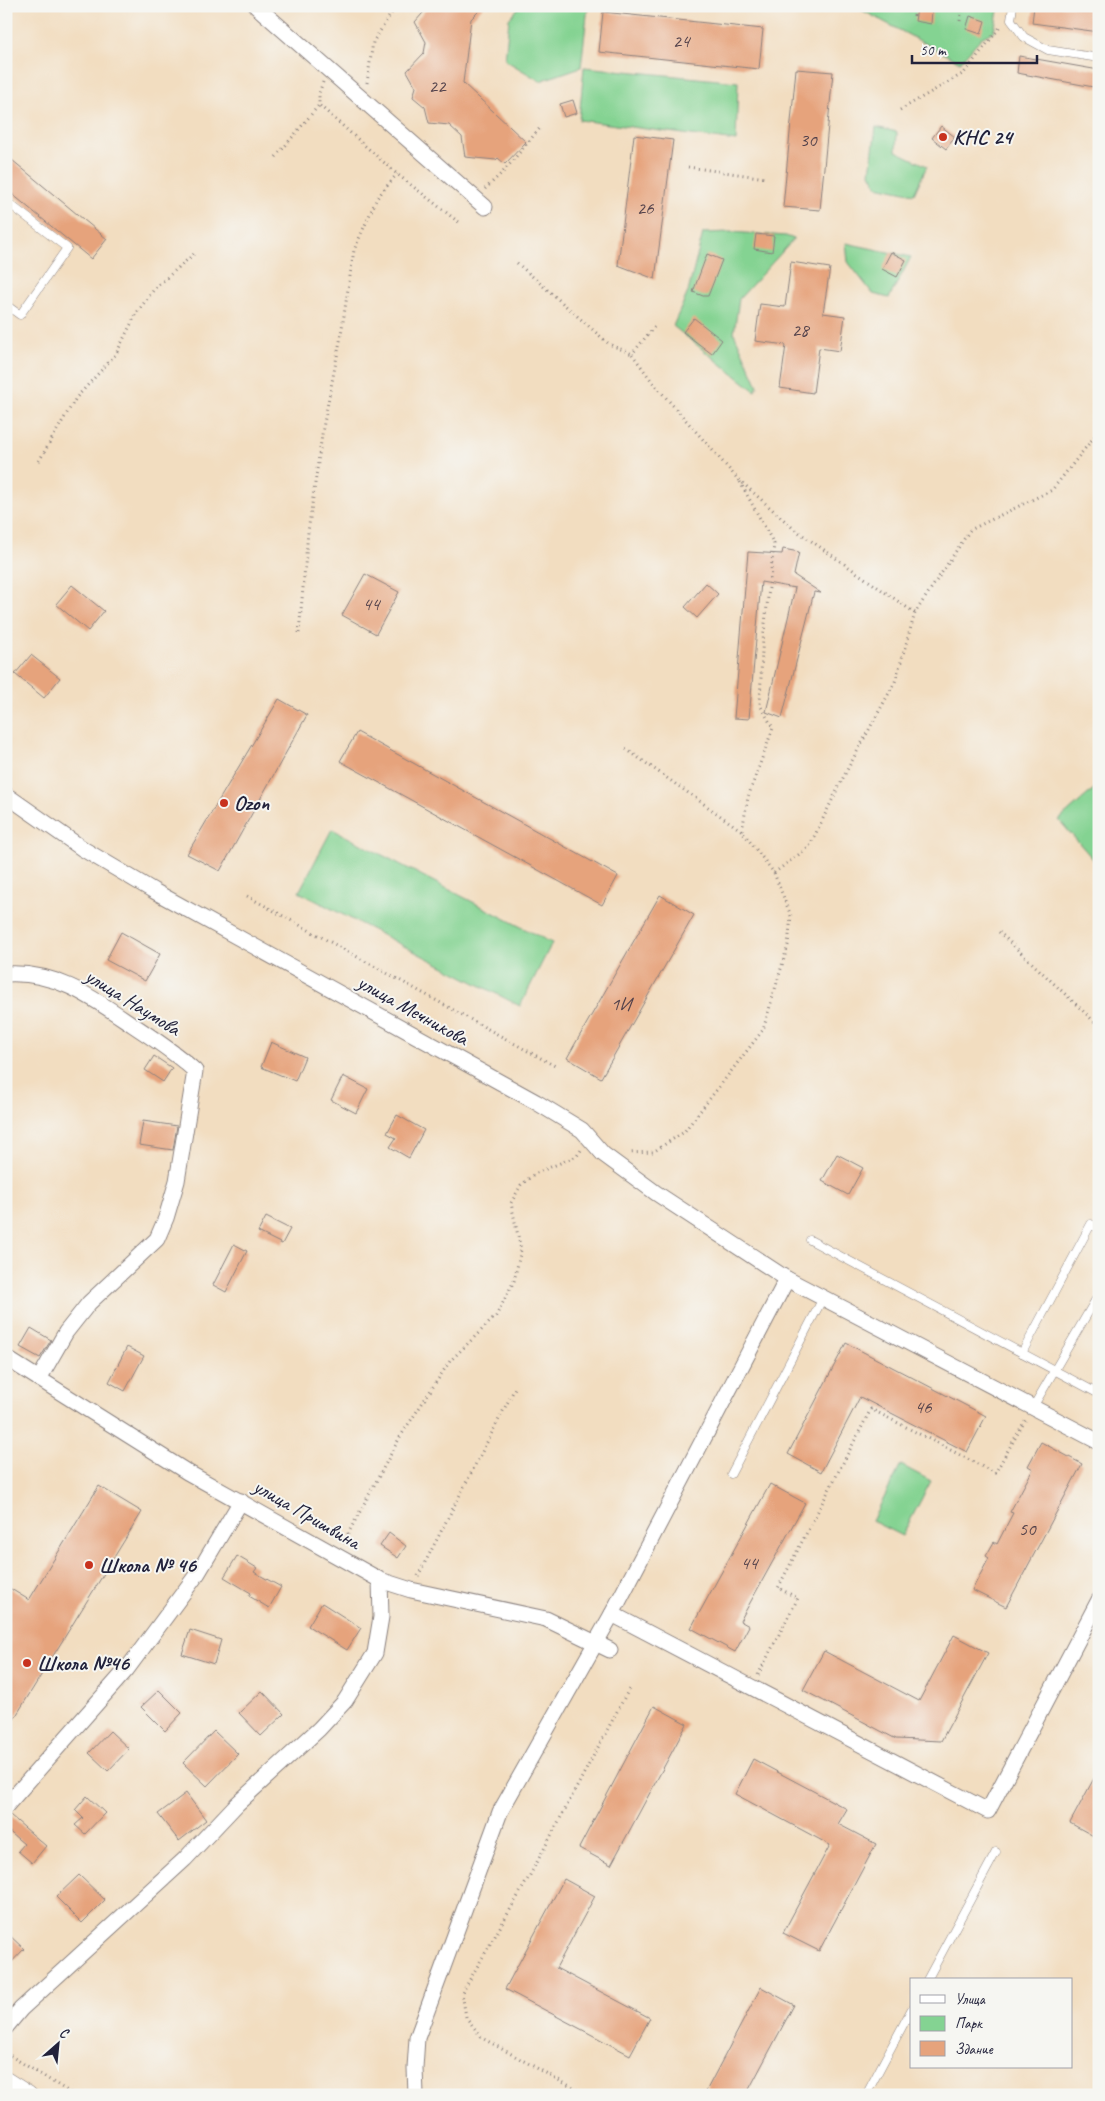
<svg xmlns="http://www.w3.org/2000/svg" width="1105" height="2101" font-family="Caveat,sans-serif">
  <rect width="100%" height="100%" fill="#f6f6f2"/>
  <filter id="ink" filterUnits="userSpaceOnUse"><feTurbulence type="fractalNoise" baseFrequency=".02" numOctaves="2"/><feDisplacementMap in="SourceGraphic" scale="10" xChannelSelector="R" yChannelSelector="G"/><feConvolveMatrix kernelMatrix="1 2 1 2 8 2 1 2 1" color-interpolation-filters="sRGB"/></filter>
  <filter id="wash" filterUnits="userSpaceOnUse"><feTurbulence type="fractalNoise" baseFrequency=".0096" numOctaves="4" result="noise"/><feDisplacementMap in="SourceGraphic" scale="20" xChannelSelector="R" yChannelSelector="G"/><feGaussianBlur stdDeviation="1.12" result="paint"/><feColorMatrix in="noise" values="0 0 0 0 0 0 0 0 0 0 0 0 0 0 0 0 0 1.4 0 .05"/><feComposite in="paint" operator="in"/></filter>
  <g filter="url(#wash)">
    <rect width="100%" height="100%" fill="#f2ddc0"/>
    <g fill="#84d392" stroke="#537a66">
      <polygon points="520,6 588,6 581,67 540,81 505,60 509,19"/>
      <polygon points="854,6 999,6 994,31 981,38 960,62"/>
      <polygon points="584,67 738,82 736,141 579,120"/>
      <polygon points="876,127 897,132 896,151 927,166 914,194 877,186 870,173"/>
      <polygon points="731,232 786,236 794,239 739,299 734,333 758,386 755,391 673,326 688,292 703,233"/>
      <polygon points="846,243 911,257 889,298 873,294 848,262"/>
      <polygon points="1095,788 1099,790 1099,866 1059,820"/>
      <polygon points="332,829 552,943 520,1006 299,892"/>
      <polygon points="901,1465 931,1481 902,1536 872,1521"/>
    </g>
    <g id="blocks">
      <g fill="#e6a37c">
        <polygon points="429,6 484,6 471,19 463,83 526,142 505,164 498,158 496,160 465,157 462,137 449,125 429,123 425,107 413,97 416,87 407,71 424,53 426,42 415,22"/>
        <polygon points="1034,6 1099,6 1099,32 1032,23"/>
        <polygon points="917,9 932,11 931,24 915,21"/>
        <polygon points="603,12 763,29 759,69 599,52"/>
        <polygon points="970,16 985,21 981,34 966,29"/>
        <polygon points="1019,56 1099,70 1099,88 1017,73"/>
        <polygon points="796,69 833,72 820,210 783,207"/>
        <polygon points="573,100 577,113 564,117 560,104"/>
        <polygon points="941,126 955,137 946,149 932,138"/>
        <polygon points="634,135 673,140 655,279 618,265"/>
        <polygon points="6,155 107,239 91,259 6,189"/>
        <polygon points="756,234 774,236 772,252 754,249"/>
        <polygon points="891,252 906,260 897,277 882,269"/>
        <polygon points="707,254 722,260 708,296 703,296 693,292"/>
        <polygon points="791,262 830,268 823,313 845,316 840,351 819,348 813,393 780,388 786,345 755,341 760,304 785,307"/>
        <polygon points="694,318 722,340 712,354 683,332"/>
        <polygon points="783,549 799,552 794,575 821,593 814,592 782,718 766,712 795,588 761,582 749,719 734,718 748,552 782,554"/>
        <polygon points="365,574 399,592 376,634 342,615"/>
        <polygon points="706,583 718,594 697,618 685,607"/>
        <polygon points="72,585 104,611 88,631 56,604"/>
        <polygon points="31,655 60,678 44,698 15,674"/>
        <polygon points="279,699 307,715 220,871 187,854"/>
        <polygon points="357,732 618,876 602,905 340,761"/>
        <polygon points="660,895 694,915 601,1078 567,1058"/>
        <polygon points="121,932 160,954 145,981 106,960"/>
        <polygon points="271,1042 305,1057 295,1081 261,1067"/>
        <polygon points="154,1056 172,1068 163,1082 145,1070"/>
        <polygon points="343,1076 368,1089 356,1113 331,1100"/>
        <polygon points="397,1115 424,1130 409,1158 390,1147 396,1138 387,1133"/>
        <polygon points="143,1121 177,1126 173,1150 139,1145"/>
        <polygon points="837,1154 863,1168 848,1195 822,1181"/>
        <polygon points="266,1217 290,1229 282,1244 258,1232"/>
        <polygon points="234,1244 247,1251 226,1292 213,1285"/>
        <polygon points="31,1328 51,1340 40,1358 20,1347"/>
        <polygon points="846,1343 986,1416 967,1452 860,1397 821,1472 788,1454"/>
        <polygon points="127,1347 144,1356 125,1391 109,1382"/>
        <polygon points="1041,1442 1082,1464 1006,1607 972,1590 989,1558 986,1556 994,1542 997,1544 1013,1513 1010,1512 1033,1469 1028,1466"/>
        <polygon points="770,1484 805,1503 740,1621 749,1626 735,1652 691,1628"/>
        <polygon points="99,1486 142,1512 6,1732 6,1586 29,1600"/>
        <polygon points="389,1533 406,1546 398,1558 380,1546"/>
        <polygon points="237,1556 257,1568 254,1572 281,1587 269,1608 249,1596 251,1593 224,1577"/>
        <polygon points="322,1603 361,1628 347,1650 308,1626"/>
        <polygon points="190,1630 221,1640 214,1664 182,1654"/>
        <polygon points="954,1635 988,1653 941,1741 896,1739 803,1690 824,1651 919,1701"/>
        <polygon points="159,1690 182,1713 165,1731 141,1707"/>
        <polygon points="262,1691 284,1714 261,1736 239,1713"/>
        <polygon points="654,1706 687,1724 611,1865 579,1848"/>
        <polygon points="110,1731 129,1749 108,1771 89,1753"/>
        <polygon points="214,1731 238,1754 207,1786 183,1763"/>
        <polygon points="753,1759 847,1809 838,1824 876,1844 819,1951 783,1933 830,1845 735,1794"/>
        <polygon points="1099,1769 1099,1839 1070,1823"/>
        <polygon points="186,1793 206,1820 179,1841 158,1814"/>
        <polygon points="87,1796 105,1813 85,1834 75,1825 83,1818 75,1810"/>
        <polygon points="6,1815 10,1815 46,1846 32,1863 18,1851 24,1844 6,1829"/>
        <polygon points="79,1875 105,1900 82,1923 56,1897"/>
        <polygon points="564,1879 595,1896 556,1968 650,2018 630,2055 505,1989"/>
        <polygon points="6,1932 24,1949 6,1968"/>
        <polygon points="761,1987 794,2005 746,2095 704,2095"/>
      </g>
    </g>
  </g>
  <g filter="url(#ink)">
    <use href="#blocks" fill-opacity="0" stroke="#8a807e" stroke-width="1"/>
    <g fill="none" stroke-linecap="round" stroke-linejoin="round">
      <g stroke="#8a807e" stroke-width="9">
        <g id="service">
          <polyline points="1013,6 1011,20 1024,37 1048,50 1099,58"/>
          <polyline points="6,211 11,205 67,248 20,315 6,305"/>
          <polyline points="810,1240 1099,1394"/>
          <polyline points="1022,1353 1091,1224 1099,1229"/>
          <polyline points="1033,1407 1099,1294"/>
          <polyline points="731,1474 823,1298"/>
          <polyline points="927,1980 996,1852"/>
          <polyline points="866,2095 911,2010"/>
        </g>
      </g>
      <g stroke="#8a807e" stroke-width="17">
        <g id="minor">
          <polyline points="256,6 485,207"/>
          <polyline points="6,795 83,849 154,891 536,1102 582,1130 603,1154 656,1193 787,1279 1099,1442"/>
          <path d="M6,974C57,971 93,998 133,1025C154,1039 176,1053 195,1071L177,1181L166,1218L157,1239L89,1303L66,1332L39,1379"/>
          <polyline points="6,1358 187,1472 380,1580 411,1590 546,1619 610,1650"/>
          <polyline points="612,1614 988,1811 1099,1600"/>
          <polyline points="6,1806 127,1669 198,1573 241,1501"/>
          <polyline points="6,2027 21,2009 185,1859 237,1804 319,1729 345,1701 375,1653 381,1617 380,1580"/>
          <polyline points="416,2095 415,2068 417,2038 500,1812 612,1614 787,1279"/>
        </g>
      </g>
      <g stroke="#8a807e" stroke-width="19">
        <polyline id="tertiary" points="6,2081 28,2095"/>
      </g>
      <g stroke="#8a807e" stroke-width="3" stroke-dasharray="1 4" stroke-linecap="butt">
        <polyline points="914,16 915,6"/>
        <polyline points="960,21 962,6"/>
        <polyline points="323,82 319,93 319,105 397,174 461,224"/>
        <polyline points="367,83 373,42 396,6"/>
        <polyline points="900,110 964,73 1001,26"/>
        <polyline points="276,157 319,105"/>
        <polyline points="688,167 766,178"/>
        <polyline points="485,189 504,171 540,128"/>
        <polyline points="517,263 609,344 632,354"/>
        <polyline points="654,327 632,354 654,384 737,478 794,529 915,613"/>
        <polyline points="39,461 76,398 116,354 136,314 155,288 195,253"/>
        <polyline points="740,482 774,544 762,650 760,705 773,728 748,797 742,831"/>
        <polyline points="299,633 308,532 323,428 340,341 354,250 377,198 397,174"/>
        <polyline points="626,749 742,831 774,873 791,916 788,945 763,1030 684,1132 653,1152 628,1153"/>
        <polyline points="774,873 809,847 847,770 895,682 915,613 970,530 1052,490 1099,431"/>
        <polyline points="247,896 555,1066"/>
        <polyline points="999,932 1099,1026"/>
        <polyline points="343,1543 400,1437 450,1361 496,1316 514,1281 521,1250 511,1203 521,1185 534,1174 577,1156 581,1150"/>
        <polyline points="418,1576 515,1388"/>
        <polyline points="758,1675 798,1598 778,1588 871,1409 995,1473 1026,1419"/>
        <polyline points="6,2053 74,2095"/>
        <polyline points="586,2095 482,2038 466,2017 462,1993 529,1877 629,1689"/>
      </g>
      <use href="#service" stroke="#fff" stroke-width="8"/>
      <use href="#minor" stroke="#fff" stroke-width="15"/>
      <use href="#tertiary" stroke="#fff" stroke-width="18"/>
    </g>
  </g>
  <g fill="#c8321e" stroke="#f6f6f2" stroke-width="2">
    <circle cx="943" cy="137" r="5"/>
    <circle cx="224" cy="803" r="5"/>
    <circle cx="89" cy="1565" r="5"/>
    <circle cx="27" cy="1663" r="5"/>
  </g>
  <g text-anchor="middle" stroke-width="4" stroke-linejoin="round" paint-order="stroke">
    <g font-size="19" fill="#53424b">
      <text x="681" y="47">24</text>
      <text x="437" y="92">22</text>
      <text x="808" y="146">30</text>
      <text x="645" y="214">26</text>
      <text x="800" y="336">28</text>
      <text x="371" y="610">44</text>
      <text x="621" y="1010">1И</text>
      <text x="923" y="1413">46</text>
      <text x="1027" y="1535">50</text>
      <text x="749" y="1569">44</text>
    </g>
    <g font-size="21" font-weight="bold" fill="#22223b" stroke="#f6f6f2" text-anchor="start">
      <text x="953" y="144">КНС 24</text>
      <text x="234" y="810">Ozon</text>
      <text x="99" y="1572">Школа № 46</text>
      <text x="37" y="1670">Школа №46</text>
    </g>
    <g font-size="21" fill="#22223b" stroke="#f6f6f2">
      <text transform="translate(133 1002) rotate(32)" y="7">улица Наумова</text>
      <text transform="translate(413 1010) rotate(29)" y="7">улица Мечникова</text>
      <text transform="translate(307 1514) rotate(30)" y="7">улица Пришвина</text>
    </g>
  </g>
  <rect width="1105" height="2101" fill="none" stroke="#f6f6f2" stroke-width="25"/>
  <rect x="910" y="1978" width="162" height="90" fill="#f6f6f2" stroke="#a1a1a9"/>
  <rect x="920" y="1995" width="25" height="8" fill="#ffffff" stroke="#a1a1a9"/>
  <text x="955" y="2004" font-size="15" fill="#22223b">Улица</text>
  <rect x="920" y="2016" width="25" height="15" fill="#84d392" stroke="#a1a1a9"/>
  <text x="955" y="2028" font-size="15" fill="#22223b">Парк</text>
  <rect x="920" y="2041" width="25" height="15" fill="#e6a37c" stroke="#a1a1a9"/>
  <text x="955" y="2054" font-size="15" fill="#22223b">Здание</text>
  <g transform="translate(58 2044) rotate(27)" stroke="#f6f6f2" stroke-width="4" paint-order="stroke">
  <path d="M0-4L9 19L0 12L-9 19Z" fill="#22223b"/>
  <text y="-8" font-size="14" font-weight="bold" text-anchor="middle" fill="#22223b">С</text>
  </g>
  <path d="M912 55v8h125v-8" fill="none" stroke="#22223b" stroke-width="2.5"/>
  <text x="920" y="55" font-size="15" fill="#22223b" stroke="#f6f6f2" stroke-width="4" paint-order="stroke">50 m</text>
</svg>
